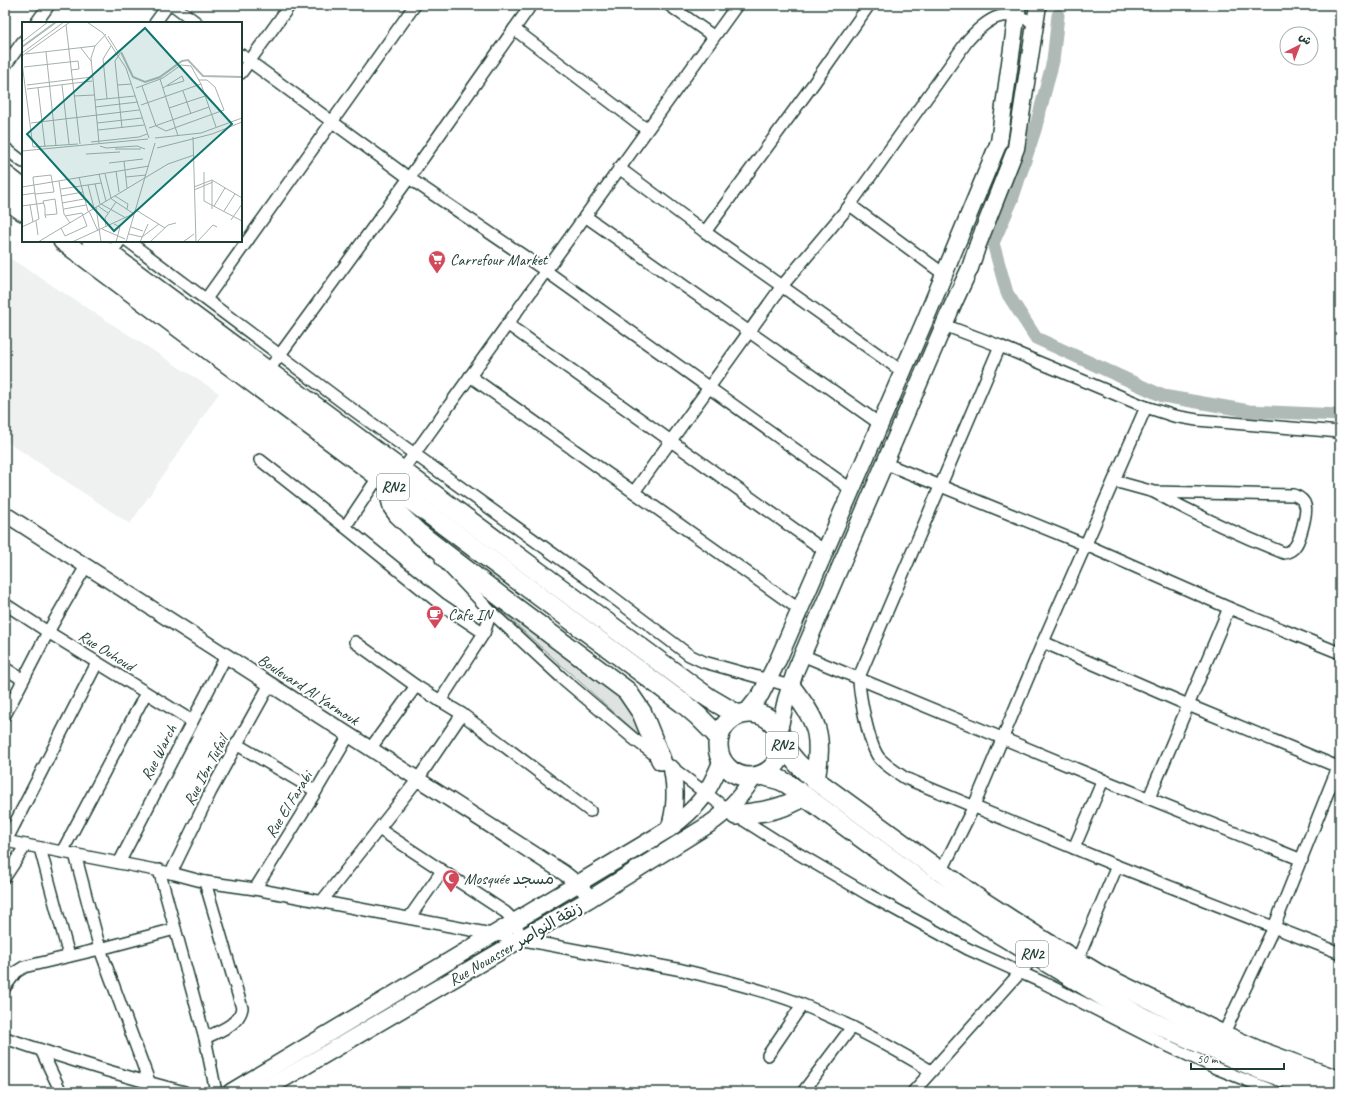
<svg xmlns="http://www.w3.org/2000/svg" width="1345" height="1097" font-family="Caveat,'Playpen Sans Arabic',sans-serif">
  <rect width="100%" height="100%" fill="#fff"/>
  <filter id="ink" filterUnits="userSpaceOnUse"><feTurbulence type="fractalNoise" baseFrequency=".025" numOctaves="2"/><feDisplacementMap in="SourceGraphic" scale="8" xChannelSelector="R" yChannelSelector="G"/><feConvolveMatrix kernelMatrix="1 2 1 2 8 2 1 2 1" color-interpolation-filters="sRGB"/></filter>
  <g filter="url(#ink)">
    <polygon fill="#eef1f0" points="5,255 219,393 130,524 5,440"/>
    <polygon fill="#dee3e2" stroke="#7e908b" points="494,602 625,698 642,735 637,733 494,605"/>
    <g fill="none" stroke-linecap="round" stroke-linejoin="round">
      <polyline stroke="#afbab7" stroke-width="13" points="1058,15 1053,61 1035,130 1012,200 993,243 1007,293 1036,338 1163,396 1249,411 1340,415"/>
      <g stroke="#1f3d34" stroke-width="14">
        <g id="minor">
          <polyline points="173,5 197,23"/>
          <polyline points="669,5 713,36"/>
          <polyline points="36,23 49,5"/>
          <polyline points="155,23 168,5"/>
          <polyline points="514,29 646,129"/>
          <polyline points="241,55 409,178 546,271 852,490"/>
          <polyline points="5,66 23,41"/>
          <polyline points="241,73 290,5"/>
          <polyline points="5,148 23,162"/>
          <polyline points="619,168 705,232 903,372"/>
          <polyline points="850,205 945,275"/>
          <polyline points="585,216 880,424"/>
          <polyline points="705,232 814,83 869,5"/>
          <polyline points="128,241 345,404 602,589 689,655 704,662 790,686"/>
          <polyline points="110,254 120,241"/>
          <polyline points="206,299 415,5"/>
          <polyline points="507,324 825,551"/>
          <polyline points="944,325 1000,346 1146,407 1174,416 1197,420 1340,432"/>
          <path d="M1000,346L859,677C859,694 869,747 880,759C887,766 896,772 905,778L1117,866L1340,953"/>
          <polyline points="268,371 409,178 531,5"/>
          <polyline points="470,376 800,610"/>
          <polyline points="260,460 345,527 439,603 484,633"/>
          <polyline points="884,463 1086,545 1229,608 1340,653"/>
          <polyline points="402,471 737,5"/>
          <path d="M1114,481L1154,492L1294,495C1299,497 1304,500 1305,505C1308,511 1300,539 1296,545C1293,550 1289,552 1284,553C1239,535 1196,515 1154,492"/>
          <path d="M634,492L782,286L850,205L968,40C977,30 989,18 1002,16C1013,14 1025,19 1036,22"/>
          <polyline points="345,527 379,476"/>
          <polyline points="441,559 491,612 561,677 634,739 728,810 775,840 869,895 968,949 1044,983 1166,1045 1218,1069 1276,1092"/>
          <polyline points="5,604 48,632 192,721"/>
          <polyline points="355,642 416,686 462,714 590,811"/>
          <polyline points="1043,642 1188,705 1338,767"/>
          <polyline points="802,655 1103,780 1302,860"/>
          <polyline points="5,668 23,680"/>
          <polyline points="440,701 484,633 491,612"/>
          <polyline points="5,715 48,632 86,566"/>
          <polyline points="236,744 316,791"/>
          <polyline points="370,749 416,686"/>
          <polyline points="1149,798 1229,608"/>
          <path d="M379,829L505,912C514,920 519,927 520,939"/>
          <path d="M5,841L171,873L205,882L255,889L682,970C719,979 757,988 793,1001C842,1020 887,1044 931,1071"/>
          <polyline points="6,841 97,663"/>
          <polyline points="40,848 69,956"/>
          <polyline points="1074,848 1103,780"/>
          <polyline points="62,852 146,693"/>
          <polyline points="75,854 100,949 150,1084"/>
          <polyline points="119,863 226,656"/>
          <polyline points="159,870 205,1038 216,1092"/>
          <polyline points="941,872 974,806 1043,642 1146,407"/>
          <polyline points="171,873 211,791 270,684"/>
          <polyline points="5,877 26,845"/>
          <path d="M205,882L242,1008C239,1025 219,1031 205,1038"/>
          <polyline points="255,889 316,791 349,735"/>
          <polyline points="322,901 418,779 462,714"/>
          <polyline points="409,918 442,871"/>
          <polyline points="1077,961 1117,866"/>
          <polyline points="5,987 16,972 24,967 100,949 175,929"/>
          <polyline points="1223,1035 1274,927 1340,762"/>
          <path d="M5,1038C64,1058 124,1077 185,1092"/>
          <polyline points="41,1050 61,1092"/>
          <polyline points="768,1055 802,1005"/>
          <polyline points="803,1092 852,1027"/>
          <polyline points="913,1092 1035,956"/>
        </g>
      </g>
      <g stroke="#1f3d34" stroke-width="17">
        <polyline id="tertiary" points="5,514 564,873 578,884 591,898"/>
      </g>
      <g stroke="#1f3d34" stroke-width="19">
        <g id="secondary">
          <polyline points="746,713 761,694 778,660 926,318 999,142 1018,5"/>
          <polyline points="779,730 786,700 795,672 950,311 970,268 978,244 1016,148 1038,5"/>
          <path d="M669,829C676,809 676,790 672,769"/>
          <path d="M231,1092L669,829C699,807 708,794 722,760"/>
          <path d="M261,1092L591,898L708,825C728,812 741,796 754,777"/>
        </g>
      </g>
      <g stroke="#1f3d34" stroke-width="22">
        <g id="trunk">
          <polyline points="5,175 23,189"/>
          <polyline points="5,198 23,211"/>
          <polyline points="63,241 684,704 698,716 719,737"/>
          <polyline points="92,241 695,688 709,698 738,715"/>
          <polyline points="393,487 391,499 393,507 398,514 417,532 505,600 627,691 642,713 661,760"/>
          <path d="M790,686C818,723 823,733 815,780"/>
          <circle cx="750" cy="745" r="32"/>
          <polyline points="782,745 797,763 815,780 974,896 1042,940 1098,974 1223,1035 1259,1051 1340,1081"/>
          <polyline points="762,775 780,780 788,784 932,889 1000,934 1108,999 1144,1018 1217,1051 1262,1070 1325,1092"/>
          <path d="M736,815C761,812 783,810 804,796"/>
        </g>
      </g>
      <use href="#minor" stroke="#fff" stroke-width="11"/>
      <use href="#tertiary" stroke="#fff" stroke-width="14"/>
      <use href="#secondary" stroke="#fff" stroke-width="16"/>
      <use href="#trunk" stroke="#fff" stroke-width="19"/>
    </g>
  </g>
  <defs>
    <g id="supermarket-pin" transform="scale(0.9)"><path d="M0 17L-7.5 6A9.5 9.5 0 1 1 7.5 6Z" fill="#d1495b" stroke="#fff"/><path d="M-6-5.5h2.5l.6 2H6L4.5 2H-2.5L-4.4-4H-6ZM-1.5 3.2a1.3 1.3 0 1 0 .1 0ZM3 3.2a1.3 1.3 0 1 0 .1 0Z" fill="#fff"/></g>
    <g id="cafe-pin" transform="scale(0.9)"><path d="M0 17L-7.5 6A9.5 9.5 0 1 1 7.5 6Z" fill="#d1495b" stroke="#fff"/><path d="M-5.5-4.5H6V0H3Q3 3.5 0 3.5H-2.5Q-5.5 3.5-5.5 0ZM3-3.2v2h1.7v-2ZM-6 4.5H4V6H-6Z" fill="#fff"/></g>
    <g id="mosque-pin" transform="scale(0.9)"><path d="M0 17L-7.5 6A9.5 9.5 0 1 1 7.5 6Z" fill="#d1495b" stroke="#fff"/><path d="M3.5-4.9A6 6 0 1 0 3.5 4.9A5 5 0 1 1 3.5-4.9Z" fill="#fff"/></g>
  </defs>
  <g fill-rule="evenodd">
    <use href="#supermarket-pin" x="437" y="259"/>
    <use href="#cafe-pin" x="435" y="614"/>
    <use href="#mosque-pin" x="451" y="878"/>
  </g>
  <g text-anchor="middle" stroke-width="4" stroke-linejoin="round" paint-order="stroke">
    <g fill="#fff" stroke="#627771" stroke-width="1">
      <rect x="377" y="474" width="32" height="26" rx="3"/>
      <rect x="766" y="732" width="32" height="26" rx="3"/>
      <rect x="1016" y="941" width="32" height="26" rx="3"/>
    </g>
    <g font-size="15" font-weight="bold" fill="#1f3d34">
      <text x="393" y="492">RN2</text>
      <text x="782" y="750">RN2</text>
      <text x="1032" y="959">RN2</text>
    </g>
    <g font-size="16" fill="#1f3d34" stroke="#fff" text-anchor="start">
      <text x="450" y="265">Carrefour Market</text>
      <text x="448" y="620">Cafe IN</text>
      <text x="464" y="884">Mosquée مسجد</text>
    </g>
    <g font-size="16" fill="#1f3d34" stroke="#fff">
      <text transform="translate(107 650) rotate(32)" y="6">Rue Ouhoud</text>
      <text transform="translate(309 689) rotate(33)" y="6">Boulevard Al Yarmouk</text>
      <text transform="translate(158 752) rotate(-63)" y="6">Rue Warch</text>
      <text transform="translate(205 770) rotate(-62)" y="6">Rue Ibn Tufail</text>
      <text transform="translate(288 804) rotate(-58)" y="6">Rue El Farabi</text>
      <text transform="translate(515 943) rotate(-30)" y="6">Rue Nouasser زنقة النواصر</text>
    </g>
  </g>
  <g transform="translate(22 22)">
    <rect width="220" height="220" fill="#fff"/>
    <path fill="none" stroke="#afbab7" stroke-width="2" d="M0,25L34,0M99,30L111,55L123,60L138,55L160,39L166,38L181,54L220,55"/>
    <path fill="none" stroke="#a5b1ae" stroke-width="1" d="M65,0L81,11L104,46L127,116M44,3L58,122M86,14L98,33M0,20L26,0M59,26L69,39M24,30L34,124M0,31L42,0M4,32L73,24M97,33L93,39L100,106M0,34L48,0M0,41L11,125L56,122M2,45L56,39L57,47L49,48M138,57L156,114M5,63L70,55M40,63L47,122M96,63L109,62M120,64L134,104L144,109L202,88L193,65L185,58H177M16,66L23,125M114,66L141,56L159,43L169,44L179,62L194,105M141,66L160,54L162,59L145,64M5,67L70,59M161,69L169,92M52,74L72,73M85,77L81,37L89,24M73,78L113,74M119,83L179,62M73,85L116,80M147,86L183,74M9,101L117,88M75,101L120,96M127,106L187,85M76,108L122,103M171,115L174,220M133,116L179,111L220,96M69,120L117,115L125,112M77,121L69,36L73,24L84,12M78,124L84,126L115,124L123,127M135,126L190,112L220,100M93,127H119M0,129L126,117M64,132L98,130M102,139L105,166M87,141L121,137M94,149L97,170M182,150V179L220,199M77,152L84,179M83,152L89,176M57,155L66,189M104,155L124,153M37,159L42,192L48,201M73,162L78,182M66,163L72,186M0,165L127,144M172,165L190,158L220,176M39,167L79,161M172,168L191,160M0,173L13,171M39,174L61,170M93,174L106,182L105,187M88,176L112,192M40,181L62,177M79,182L104,196M8,183L11,200M0,184L22,181M76,184L86,191M192,184L203,166M74,185L79,220M42,187L64,183M190,187V158M114,188L143,206M67,189L76,209M202,189L213,172M23,193L35,192L33,177L21,179L23,186V193L24,196M209,198L220,182M14,199L16,213M92,202L98,205L94,220M0,205L17,197L13,172L11,156V155L29,153L32,170L13,172M84,205L83,196L94,180M109,205L121,209M39,206L43,214L65,204L60,191L43,194M80,207L103,217M107,212L120,215L137,202M16,220L146,142L172,133M50,220L111,192M104,220L133,121M118,220L126,202M128,220L146,203L154,201M161,220L172,212M175,220L191,203L195,205"/>
    <path fill="#0f766e" fill-opacity="0.15" stroke="#0f766e" stroke-width="2" d="M123,6L210,102L92,209L5,112Z"/>
    <rect width="220" height="220" fill="none" stroke="#1f3d34" stroke-width="2"/>
  </g>
  <rect width="1345" height="1097" fill="none" stroke="#fff" stroke-width="20"/>
  <rect x="10" y="10" width="1325" height="1077" fill="none" stroke="#1f3d34" stroke-width="1.5" filter="url(#ink)"/>
  <g transform="translate(1299 46) rotate(42)"><circle r="19" fill="#ffffff" stroke="#a5b1ae"/>
  <path d="M0-3L7 15L0 10L-7 15Z" fill="#d1495b"/>
  <text y="-6" font-size="11" font-weight="bold" text-anchor="middle" fill="#1f3d34">ش</text>
  </g>
  <path d="M1191 1063v6h93v-6" fill="none" stroke="#1f3d34" stroke-width="2"/>
  <text x="1197" y="1063" font-size="12" fill="#1f3d34" stroke="#ffffff" stroke-width="3" paint-order="stroke">50 m</text>
</svg>
